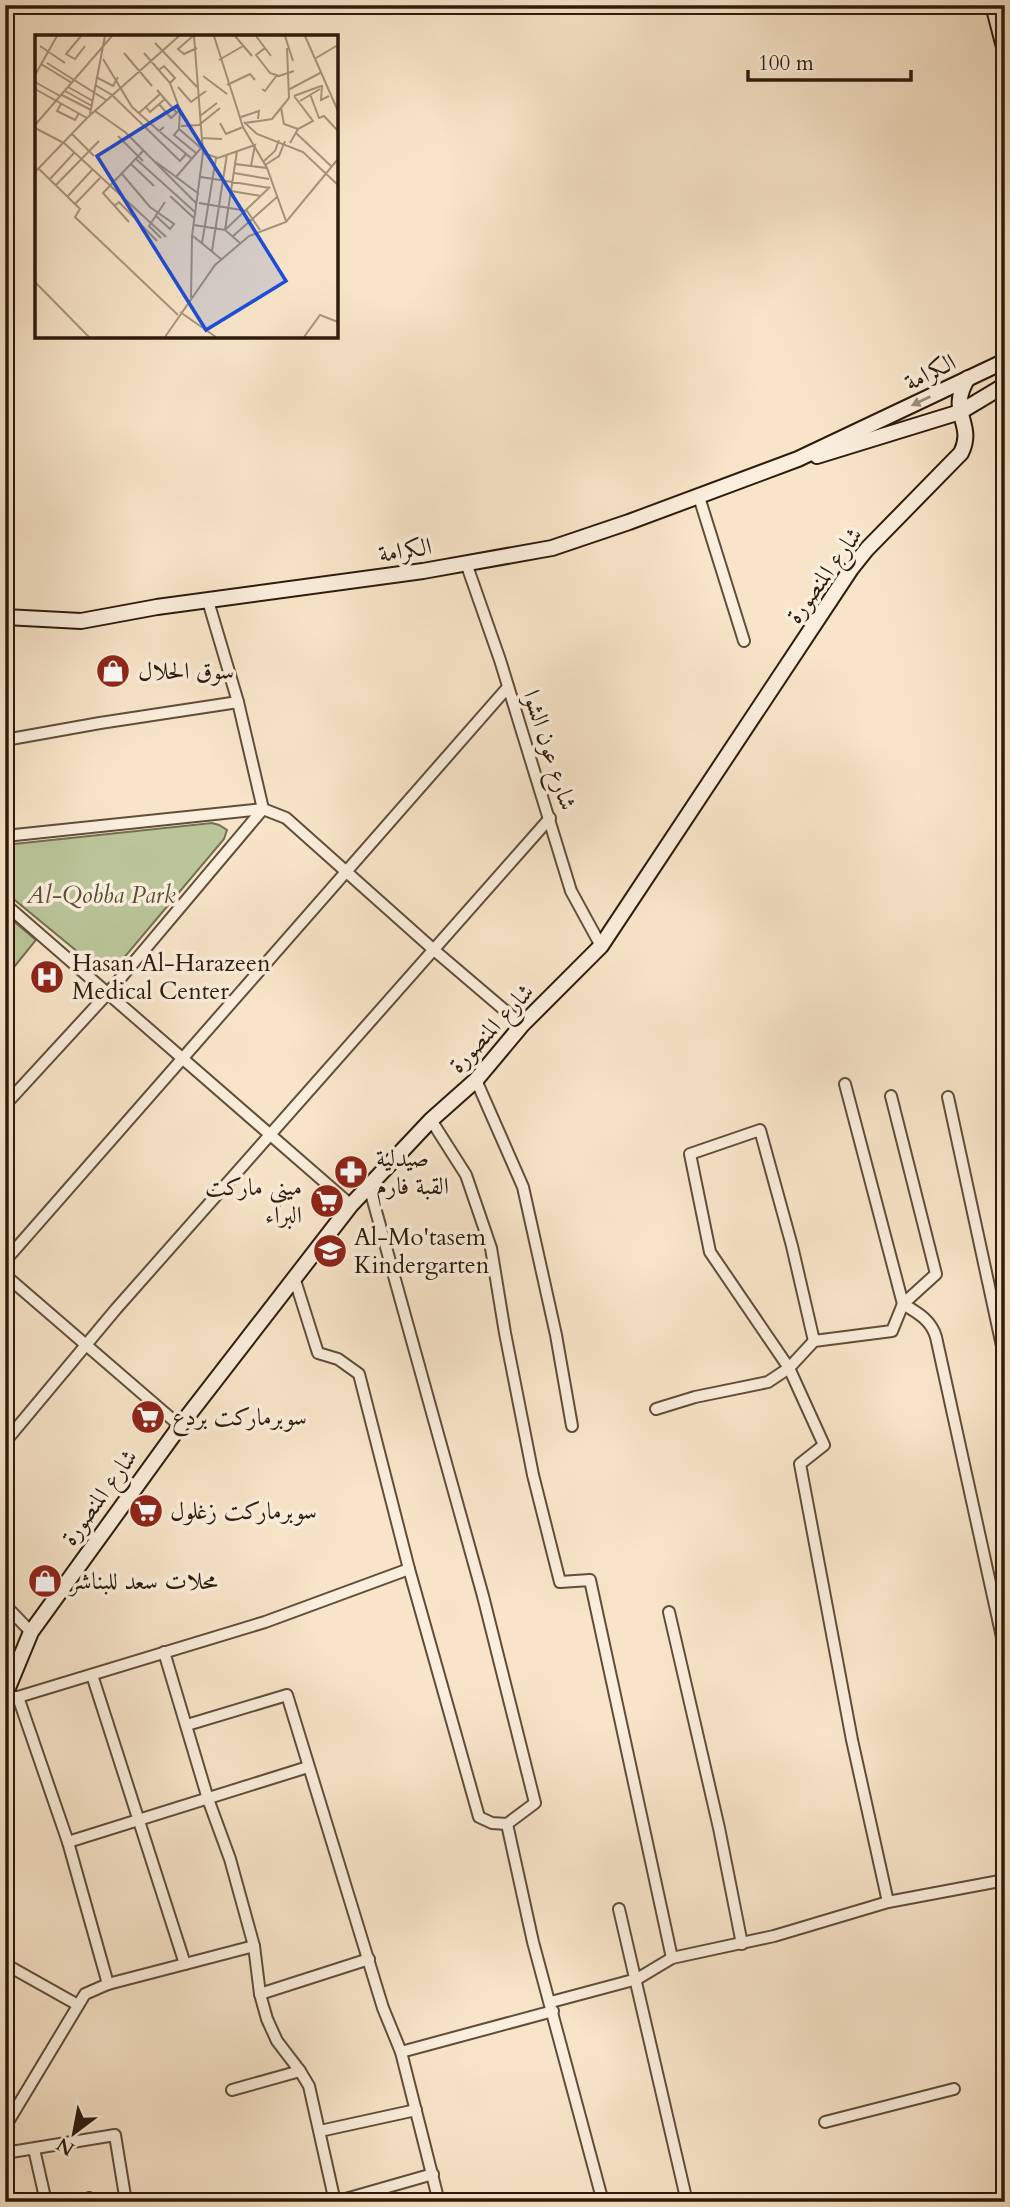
<svg xmlns="http://www.w3.org/2000/svg" width="1010" height="2207" font-family="Cardo,Amiri,serif">
  <rect width="100%" height="100%" fill="#f8e5c9"/>
  <filter id="stains"><feTurbulence type="fractalNoise" baseFrequency=".00286" numOctaves="4"/><feColorMatrix values="0 0 0 0 .2 0 0 0 0 .09 0 0 0 0 .02 0 0 0 .5 -.17"/></filter>
  <radialGradient id="worn" r=".72"><stop offset=".6" stop-color="#630" stop-opacity="0"/><stop offset="1" stop-color="#630" stop-opacity=".3"/></radialGradient>
  <g fill="#bac599" stroke="#747052" stroke-width="2">
    <polygon points="212,823 219,825 227,830 224,839 112,972 101,971 5,892 5,845"/>
    <polygon points="5,914 36,940 10,972 5,968"/>
  </g>
  <g fill="none" stroke-linecap="round" stroke-linejoin="round">
    <g stroke="#604e3b" stroke-width="14">
      <g id="street">
        <polyline points="699,497 744,641"/>
        <polyline points="466,563 500,660 571,891 601,946"/>
        <polyline points="208,601 238,702 263,809"/>
        <polyline points="5,740 100,723 238,702"/>
        <polyline points="5,836 263,809 286,818 434,950 522,1025"/>
        <polyline points="5,904 351,1205"/>
        <polyline points="476,1080 523,1187 556,1335 572,1426"/>
        <path d="M845,1084L903,1304C918,1313 931,1320 936,1337L1005,1651"/>
        <polyline points="948,1097 1005,1360"/>
        <polyline points="5,1105 108,993 263,809"/>
        <polyline points="431,1120 466,1175 491,1248 505,1333 533,1475 560,1582 590,1580 672,1958"/>
        <polyline points="369,1186 483,1596 535,1803 507,1824 533,1942 603,2202"/>
        <polyline points="5,1261 508,687"/>
        <polyline points="5,1275 180,1426"/>
        <polyline points="294,1277 318,1353 338,1359 359,1374 409,1569 479,1817 492,1823 507,1824"/>
        <polyline points="814,1341 792,1246 760,1130 690,1154 710,1252 789,1368 824,1445 800,1464 852,1740 888,1902"/>
        <polyline points="656,1409 695,1397 768,1382 789,1368 814,1341 892,1331 903,1304 936,1274 891,1096"/>
        <polyline points="5,1442 116,1309 550,818"/>
        <polyline points="5,1605 31,1632"/>
        <polyline points="669,1612 719,1828 742,1944"/>
        <polyline points="164,1652 208,1799 230,1859 254,1946 260,1994 267,2019 277,2041 300,2071"/>
        <polyline points="12,1697 18,1697 265,1622 409,1569"/>
        <polyline points="18,1697 68,1842 108,1984 185,1964 92,1675"/>
        <polyline points="187,1725 287,1695 383,2008 401,2052 439,2202"/>
        <polyline points="68,1842 308,1767"/>
        <polyline points="619,1909 687,2202"/>
        <polyline points="5,1964 78,2005"/>
        <polyline points="185,1964 254,1946"/>
        <polyline points="260,1994 369,1959"/>
        <polyline points="551,2002 637,1979 672,1958 774,1936 888,1902 1005,1880"/>
        <polyline points="401,2052 553,2011"/>
        <polyline points="232,2090 300,2071 309,2086 335,2202 433,2174"/>
        <polyline points="825,2122 954,2089"/>
        <polyline points="5,2127 85,1994 108,1984"/>
        <polyline points="320,2131 416,2110"/>
        <polyline points="34,2149 46,2202"/>
        <polyline points="1003,2151 1005,2151"/>
        <polyline points="5,2153 115,2135 126,2202"/>
        <polyline points="89,2198 90,2202"/>
      </g>
    </g>
    <g stroke="#2d1b0c" stroke-width="18">
      <g id="secondary">
        <polyline points="993,5 1005,51"/>
        <polyline points="817,456 960,412 1005,385"/>
        <polyline points="5,617 81,621 157,607 423,571 552,548 629,522 798,459 1005,361"/>
        <path d="M5,1695L31,1632L180,1426L351,1205L431,1120L476,1080L522,1025L601,946L851,569L867,549L961,453C976,423 946,413 968,378"/>
      </g>
    </g>
    <use href="#street" stroke="#faeedc" stroke-width="10"/>
    <use href="#secondary" stroke="#faeedc" stroke-width="14"/>
  </g>
  <defs><path id="oneway-solid" d="M-6-.8H1V-3.2L6.5 0L1 3.2V.8H-6Z" transform="scale(1.75)"/></defs>
  <use fill="#9e8f7e" href="#oneway-solid" transform="translate(921 401) rotate(154)"/>
  <defs>
    <g id="shop-disc" transform="scale(1.75)"><circle r="9.5" fill="#8f2418" stroke="#faeedc"/><path d="M-5-2.5h2.3a2.7 3.5 0 0 1 5.4 0H5L5.5 6h-11ZM-1.5-2.5h3a1.5 2.3 0 0 0-3 0Z" fill="#fff"/></g>
    <g id="hospital-disc" transform="scale(1.75)"><circle r="9.5" fill="#8f2418" stroke="#faeedc"/><path d="M-5-5h3v3.5h4V-5h3V5h-3V1.5h-4V5h-3Z" fill="#fff"/></g>
    <g id="pharmacy-disc" transform="scale(1.75)"><circle r="9.5" fill="#8f2418" stroke="#faeedc"/><path d="M-2-6h4v4h4v4h-4v4h-4v-4h-4v-4h4Z" fill="#fff"/></g>
    <g id="supermarket-disc" transform="scale(1.75)"><circle r="9.5" fill="#8f2418" stroke="#faeedc"/><path d="M-6-5.5h2.5l.6 2H6L4.5 2H-2.5L-4.4-4H-6ZM-1.5 3.2a1.3 1.3 0 1 0 .1 0ZM3 3.2a1.3 1.3 0 1 0 .1 0Z" fill="#fff"/></g>
    <g id="school-disc" transform="scale(1.75)"><circle r="9.5" fill="#8f2418" stroke="#faeedc"/><path d="M0-5L7-2L0 1L-7-2ZM-4 1L0 2.5L4 1V4Q0 6-4 4Z" fill="#fff"/></g>
  </defs>
  <g fill-rule="evenodd">
    <use href="#shop-disc" x="113" y="671"/>
    <use href="#hospital-disc" x="47" y="977"/>
    <use href="#pharmacy-disc" x="351" y="1172"/>
    <use href="#supermarket-disc" x="327" y="1201"/>
    <use href="#school-disc" x="330" y="1251"/>
    <use href="#supermarket-disc" x="148" y="1417"/>
    <use href="#supermarket-disc" x="146" y="1511"/>
    <use href="#shop-disc" x="45" y="1581"/>
  </g>
  <g text-anchor="middle" stroke-width="7" stroke-linejoin="round" paint-order="stroke">
    <g font-size="24" fill="#2d1b0c" stroke="#faeedc">
      <text transform="translate(930 372) rotate(-26)" y="8">الكرامة</text>
      <text transform="translate(405 550) rotate(-9)" y="8">الكرامة</text>
      <text transform="translate(824 575) rotate(-54)" y="8">شارع المنصورة</text>
      <text transform="translate(550 750) rotate(72)" y="8">شارع عون الشوا</text>
      <text transform="translate(491 1028) rotate(-47)" y="8">شارع المنصورة</text>
      <text transform="translate(99 1497) rotate(-54)" y="8">شارع المنصورة</text>
    </g>
    <g font-size="24" fill="#2d1b0c" stroke="#faeedc" text-anchor="start">
      <text x="138" y="679">سوق الحلال</text>
      <text x="72" y="971">Hasan Al-Harazeen<tspan x="72" dy="28">Medical Center</tspan></text>
      <text x="376" y="1166">صيدلية<tspan x="376" dy="28">القبة فارم</tspan></text>
      <text x="302" y="1195" text-anchor="end">ميني ماركت<tspan x="302" dy="28">البراء</tspan></text>
      <text x="354" y="1245">Al-Mo'tasem<tspan x="354" dy="28">Kindergarten</tspan></text>
      <text x="172" y="1425">سوبرماركت بردع</text>
      <text x="170" y="1519">سوبرماركت زغلول</text>
      <text x="70" y="1589">محلات سعد للبناشر</text>
    </g>
    <g font-size="24" font-style="italic" fill="#574e36" stroke="#faeedc">
      <text x="101" y="903">Al-Qobba Park</text>
    </g>
  </g>
  <g transform="translate(35 35)">
    <rect width="303" height="303" fill="#f8e5c9"/>
    <path fill="none" stroke="#a7947d" stroke-width="2" d="M46,1L31,19L40,24L50,11M158,1L143,14L149,19L162,13M179,1L208,92L232,133L251,186M200,1L217,21M221,1L236,21M250,1L258,26M270,1L303,76M120,8L162,52M5,11L30,28M230,13L221,20L235,38L244,41L259,36M252,13L254,63M89,18L117,51M109,18L135,48L145,75L144,94M281,23L303,10M68,24L97,72L124,96L129,92M184,25L208,11M12,28L71,65M6,29L37,48M124,35L129,31L140,43L135,48M0,40L22,1M168,41L192,59M61,42L78,51L83,42M0,47L25,61M60,50L77,60L145,126L151,119M192,50L215,39L220,45M287,50L286,65L294,61M33,52L58,66M143,52L156,67L171,56M0,54L52,83M227,54L230,56L242,40M122,55L142,78M253,55L287,37M30,56L57,71M275,59L284,83L289,81L303,96M27,60L56,75M259,61L286,51M265,66L285,54M26,69L22,76L40,85L44,78M124,69L136,83L145,75M111,72L115,77L130,64M246,73L249,89L263,94M60,76L90,97L161,168M104,78L125,59M55,79L70,1M165,81L182,68M206,82L224,76L223,84M209,87L222,99L268,117L303,150M185,88L191,99L208,92M210,88L237,84L254,63M0,90L77,1M146,91L164,90L185,73M0,93L27,107M125,97L156,123M36,98L59,121M261,98L296,131M83,101L108,126M166,103L187,104M28,107L131,202M255,108L263,94L278,86L259,61M161,118L139,100L144,94L166,113M168,118L183,123L220,110L216,131M101,124L161,178M229,126L240,116L244,105M121,127L164,159M96,129L119,151M200,129L232,133M230,130L244,121L250,106M3,133L45,174L40,182L143,280M0,137L53,82L144,1M199,138L234,144M87,139L115,172L139,189L135,194L120,180M141,142L167,112M166,142L235,153M15,144L39,118M21,150L64,106M196,156L226,161M33,161L57,135M135,161L160,184M164,168L212,176L225,195M40,169L65,143M79,171L84,167L122,206M94,187L68,158L109,115M159,190L190,195L205,208M191,194L235,152M190,195L202,116M158,201L186,224M197,202L242,162M126,203L114,191L130,167M167,208L181,123M177,216L192,119M0,247L54,302M156,263L157,201L168,118L159,1M145,277L181,302M130,302L180,230L214,201L251,187L303,124M269,302L285,280L303,287"/>
    <path fill="#1d4ed8" fill-opacity="0.15" stroke="#1d4ed8" stroke-width="3.5" d="M142,71L251,246L171,295L62,121Z"/>
    <rect width="303" height="303" fill="none" stroke="#2d1b0c" stroke-width="3.5"/>
  </g>
  <rect width="1010" height="2207" fill="none" stroke="#f8e5c9" stroke-width="28"/>
  <rect x="7" y="7" width="996" height="2193" fill="none" stroke="#2d1b0c" stroke-width="3.5"/>
  <rect x="14" y="14" width="982" height="2179" fill="none" stroke="#2d1b0c" stroke-width="2"/>
  <g transform="translate(74 2133) rotate(212)" stroke="#faeedc" stroke-width="5" paint-order="stroke">
  <path d="M0-5L12 26L0 18L-12 26Z" fill="#2d1b0c"/>
  <text y="-10" font-size="19" font-weight="bold" text-anchor="middle" fill="#2d1b0c">N</text>
  </g>
  <path d="M748 70v10h163v-10" fill="none" stroke="#2d1b0c" stroke-width="3.5"/>
  <text x="758" y="70" font-size="21" fill="#2d1b0c" stroke="#faeedc" stroke-width="5" paint-order="stroke">100 m</text>
  <rect width="100%" height="100%" filter="url(#stains)"/>
  <rect width="100%" height="100%" fill="url(#worn)"/>
</svg>
